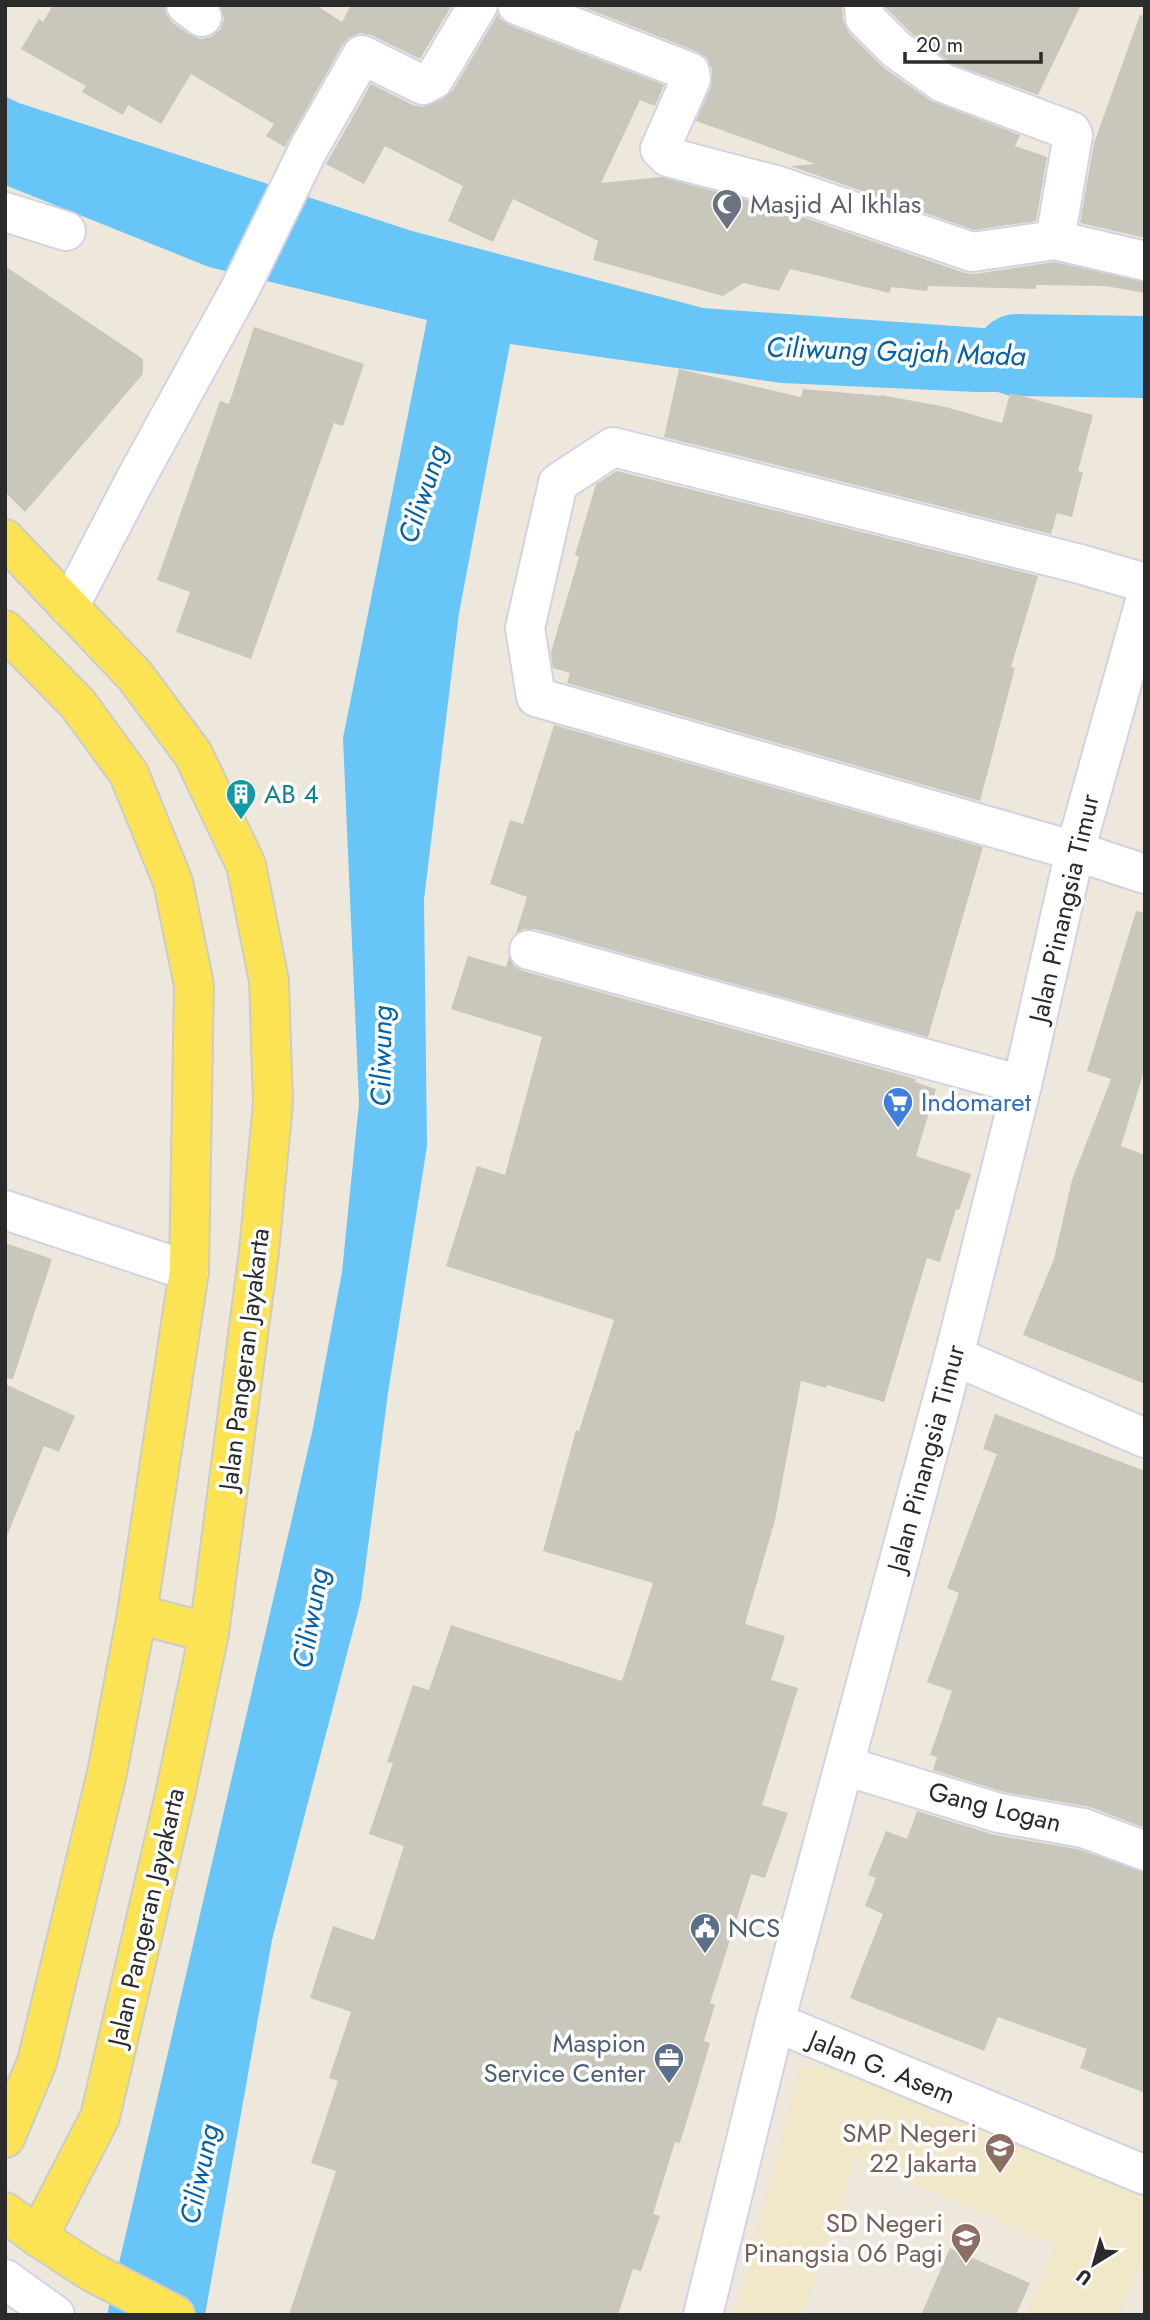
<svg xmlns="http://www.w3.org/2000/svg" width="1150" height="2320" font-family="Jost,sans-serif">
  <rect width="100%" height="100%" fill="#eee8dc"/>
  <polygon fill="#f1e8ca" points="801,2066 843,2066 1145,2191 1145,2265 1141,2264 1119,2315 1026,2315 1056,2245 856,2159 802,2315 735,2315"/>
  <polygon fill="#67c5f8" points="5,96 19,103 412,231 703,308 1135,339 1120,392 976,392 782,383 510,344 459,613 424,899 427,1146 388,1393 361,1600 272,1940 205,2315 107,2315 313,1428 342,1272 359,1103 343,738 427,320 209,267 5,185"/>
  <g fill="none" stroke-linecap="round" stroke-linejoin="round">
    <polyline stroke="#67c5f8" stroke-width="82" points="1016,355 1145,357"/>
  </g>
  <g fill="#c9c6bb">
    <polygon points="53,5 165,5 166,14 173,23 189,34 200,39 211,37 220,30 224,19 220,5 316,5 342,22 351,5 452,5 420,59 371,35 360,33 350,37 343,44 285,147 266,136 274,124 191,74 161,124 128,105 123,115 82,92 86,86 21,49 39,19 43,22"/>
    <polygon points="578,5 842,5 843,20 849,33 884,68 931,101 1020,135 1015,146 1047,157 1036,221 974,230 790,166 816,164 696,121 711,87 712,69 707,58 698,52"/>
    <polygon points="886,5 1081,5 1038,95 953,64 911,33 886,8"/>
    <polygon points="498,14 500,19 509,25 664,85 655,106 640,100 601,183 661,177 773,207 965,273 975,274 1054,262 1145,282 1145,293 1105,286 1036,285 1036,289 928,286 927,291 891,287 890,293 790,269 779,291 743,283 723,296 593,260 598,241 513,199 493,242 448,221 463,186 385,146 364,184 326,164 371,84 413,105 423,107 444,98 453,90"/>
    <polygon points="1140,15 1145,16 1145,238 1080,223 1094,143"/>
    <polygon points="5,266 143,359 143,374 25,512 5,492"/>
    <polygon points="254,327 364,364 343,426 334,423 251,659 176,632 190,592 157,580 220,401 229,404"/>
    <polygon points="679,369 801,397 803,389 881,396 881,395 946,407 1002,423 1010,393 1093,415 1078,471 1083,472 1072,517 1057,513 1051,534 664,437"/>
    <polygon points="617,471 1038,576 1011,667 1015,668 980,801 567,683 570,673 553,668 551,652 579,557 575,555 596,484"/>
    <polygon points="554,725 983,847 928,1037 535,929 524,929 516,933 527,897 490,884 510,820 523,824"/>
    <polygon points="1136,911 1145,913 1145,1068 1121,1146 1145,1155 1145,1384 1023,1335 1054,1259 1072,1180 1111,1079 1087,1071"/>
    <polygon points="468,956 506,967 509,957 514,966 523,971 916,1079 915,1082 936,1089 916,1156 971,1174 959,1210 956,1209 940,1262 927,1258 884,1402 827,1385 826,1388 801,1381 775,1520 745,1624 785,1636 771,1680 798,1688 762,1805 788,1813 765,1878 751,1874 710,2003 715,2005 704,2041 710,2043 699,2081 680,2143 675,2142 653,2214 660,2216 641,2271 633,2269 618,2315 289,2315 336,2171 311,2163 338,2081 329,2078 351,2012 310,1998 333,1926 374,1940 404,1846 369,1834 393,1763 387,1762 413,1685 429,1690 451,1625 622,1681 653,1583 543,1551 576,1430 579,1431 614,1320 446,1266 477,1166 505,1175 542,1037 451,1009"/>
    <polygon points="5,1243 52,1259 13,1379 5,1378"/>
    <polygon points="5,1384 75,1416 59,1452 44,1446 6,1538"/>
    <polygon points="995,1414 1145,1471 1145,1828 1090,1807 1004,1792 933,1770 937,1757 930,1755 952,1691 927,1682 959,1593 947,1588 997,1454 983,1449"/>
    <polygon points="917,1811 995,1835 1077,1849 1145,1872 1145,2093 1080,2068 1087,2049 998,2017 984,2051 850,1998 883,1914 865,1906 876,1878 868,1875 886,1831 907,1839"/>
    <polygon points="950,2248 1030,2283 1016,2315 921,2315"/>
  </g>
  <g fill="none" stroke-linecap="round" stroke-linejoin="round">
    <g stroke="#d1d3e5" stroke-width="42">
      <g id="minor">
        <polyline points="186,5 202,17"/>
        <polyline points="517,5 690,72 691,79 660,149 668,157 779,186 972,252 1055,240 1145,261"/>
        <polyline points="864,5 865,18 897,50 943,83 1071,131 1073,135 1055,240"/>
        <polyline points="5,212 66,231"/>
        <polyline points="1145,583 1080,564 613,447 558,483 525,628 536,697 1075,851 1145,874"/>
        <polyline points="69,607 134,482 241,287 309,148 362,55 423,85 434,79 478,5"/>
        <polyline points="529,950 1022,1085"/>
        <polyline points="5,1210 189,1271"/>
        <polyline points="954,1356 1145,1438"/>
        <polyline points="845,1766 999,1813 1083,1828 1145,1851"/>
        <polyline points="775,2022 1145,2175"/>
        <polyline points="5,2279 55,2315"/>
        <polyline points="703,2315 775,2022 954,1356 1022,1085 1075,851 1145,601"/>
      </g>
    </g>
    <g stroke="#ccc" stroke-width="42">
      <g id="major">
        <polyline points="5,539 135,676 193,754 246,865 269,981 273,1103 259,1251 209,1633 175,1795 100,2117 38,2237"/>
        <polyline points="5,630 78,704 129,774 173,882 194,985 189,1271 137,1614 107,1773 37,2062 5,2138"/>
        <polyline points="137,1614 209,1633"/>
        <polyline points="5,2212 38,2237 92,2272 175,2315"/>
      </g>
    </g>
    <use href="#minor" stroke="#fff" stroke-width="38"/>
    <use href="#major" stroke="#fce353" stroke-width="38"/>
  </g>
  <defs>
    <g id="mosque-pin" transform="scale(1.575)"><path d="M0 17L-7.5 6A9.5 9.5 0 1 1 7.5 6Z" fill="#6b7280" stroke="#fff"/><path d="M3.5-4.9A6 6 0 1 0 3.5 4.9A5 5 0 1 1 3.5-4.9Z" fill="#fff"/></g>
    <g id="building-pin" transform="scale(1.575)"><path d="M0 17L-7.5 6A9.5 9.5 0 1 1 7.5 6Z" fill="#0f9aa8" stroke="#fff"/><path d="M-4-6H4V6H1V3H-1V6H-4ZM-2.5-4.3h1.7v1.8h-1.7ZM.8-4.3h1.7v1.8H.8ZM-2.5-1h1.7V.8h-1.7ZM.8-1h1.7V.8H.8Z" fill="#fff"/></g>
    <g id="supermarket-pin" transform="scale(1.575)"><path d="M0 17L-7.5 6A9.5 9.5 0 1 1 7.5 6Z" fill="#3f7fe0" stroke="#fff"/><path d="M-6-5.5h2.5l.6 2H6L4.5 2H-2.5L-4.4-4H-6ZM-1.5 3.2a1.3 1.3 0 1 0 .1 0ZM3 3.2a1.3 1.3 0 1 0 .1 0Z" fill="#fff"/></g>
    <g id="civic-pin" transform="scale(1.575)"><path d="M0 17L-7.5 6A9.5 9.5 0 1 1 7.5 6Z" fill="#5c6f8a" stroke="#fff"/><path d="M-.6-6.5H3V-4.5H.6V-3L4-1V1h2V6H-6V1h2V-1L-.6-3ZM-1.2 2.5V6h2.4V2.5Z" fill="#fff"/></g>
    <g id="office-pin" transform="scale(1.575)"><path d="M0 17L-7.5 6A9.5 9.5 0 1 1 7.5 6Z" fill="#5c6f8a" stroke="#fff"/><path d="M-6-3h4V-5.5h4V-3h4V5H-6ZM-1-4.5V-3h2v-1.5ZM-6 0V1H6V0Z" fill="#fff"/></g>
    <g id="school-pin" transform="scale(1.575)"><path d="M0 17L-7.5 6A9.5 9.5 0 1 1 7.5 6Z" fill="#8d6e63" stroke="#fff"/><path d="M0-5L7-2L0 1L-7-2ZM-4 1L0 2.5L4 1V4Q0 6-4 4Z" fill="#fff"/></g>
  </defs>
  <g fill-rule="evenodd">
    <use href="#mosque-pin" x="727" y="204"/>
    <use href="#building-pin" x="241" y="794"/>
    <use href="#supermarket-pin" x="898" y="1102"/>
    <use href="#civic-pin" x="705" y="1928"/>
    <use href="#office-pin" x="669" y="2058"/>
    <use href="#school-pin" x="1000" y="2148"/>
    <use href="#school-pin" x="966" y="2238"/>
  </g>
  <g text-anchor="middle" stroke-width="7" stroke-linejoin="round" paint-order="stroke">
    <g font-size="26" fill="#5b616d" stroke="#fff" text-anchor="start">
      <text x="750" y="213">Masjid Al Ikhlas</text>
    </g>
    <g font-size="26" fill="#0d838f" stroke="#fff" text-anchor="start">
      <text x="264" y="803">AB 4</text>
    </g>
    <g font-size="26" fill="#2b2b2b" stroke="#fff">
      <text transform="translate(1064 908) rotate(-77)" y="9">Jalan Pinangsia Timur</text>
      <text transform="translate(244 1359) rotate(-83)" y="9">Jalan Pangeran Jayakarta</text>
      <text transform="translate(926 1458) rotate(-75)" y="9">Jalan Pinangsia Timur</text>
      <text transform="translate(995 1807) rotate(14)" y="9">Gang Logan</text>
      <text transform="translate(146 1917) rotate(-77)" y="9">Jalan Pangeran Jayakarta</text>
      <text transform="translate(882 2067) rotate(22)" y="9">Jalan G. Asem</text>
    </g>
    <g font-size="26" fill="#366cbe" stroke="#fff" text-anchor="start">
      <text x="921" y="1111">Indomaret</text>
    </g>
    <g font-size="26" fill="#4e5e75" stroke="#fff" text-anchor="start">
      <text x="728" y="1937">NCS</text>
      <text x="646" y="2052" text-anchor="end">Maspion<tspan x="646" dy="30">Service Center</tspan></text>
    </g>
    <g font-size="26" fill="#785e54" stroke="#fff" text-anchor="end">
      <text x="977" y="2142">SMP Negeri<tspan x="977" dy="30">22 Jakarta</tspan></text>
      <text x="943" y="2232">SD Negeri<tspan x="943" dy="30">Pinangsia 06 Pagi</tspan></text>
    </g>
    <g font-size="28" font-style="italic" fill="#0261a8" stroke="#fff">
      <text transform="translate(896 351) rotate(2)" y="10">Ciliwung Gajah Mada</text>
      <text transform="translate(422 494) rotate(-72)" y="10">Ciliwung</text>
      <text transform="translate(381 1056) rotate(-89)" y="10">Ciliwung</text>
      <text transform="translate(310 1618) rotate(-80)" y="10">Ciliwung</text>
      <text transform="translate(199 2174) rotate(-78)" y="10">Ciliwung</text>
    </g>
  </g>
  <rect width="1150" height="2320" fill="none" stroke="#2b2b2b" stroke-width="14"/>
  <g transform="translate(1094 2264) rotate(217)" stroke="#ffffff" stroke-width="5" paint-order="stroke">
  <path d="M0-5L12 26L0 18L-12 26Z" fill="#2b2b2b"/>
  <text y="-10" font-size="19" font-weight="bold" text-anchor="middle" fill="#2b2b2b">U</text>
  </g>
  <path d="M905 52v10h136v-10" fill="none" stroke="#2b2b2b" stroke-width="3.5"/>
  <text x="916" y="52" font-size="21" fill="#2b2b2b" stroke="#ffffff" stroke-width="5" paint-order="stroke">20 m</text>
</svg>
